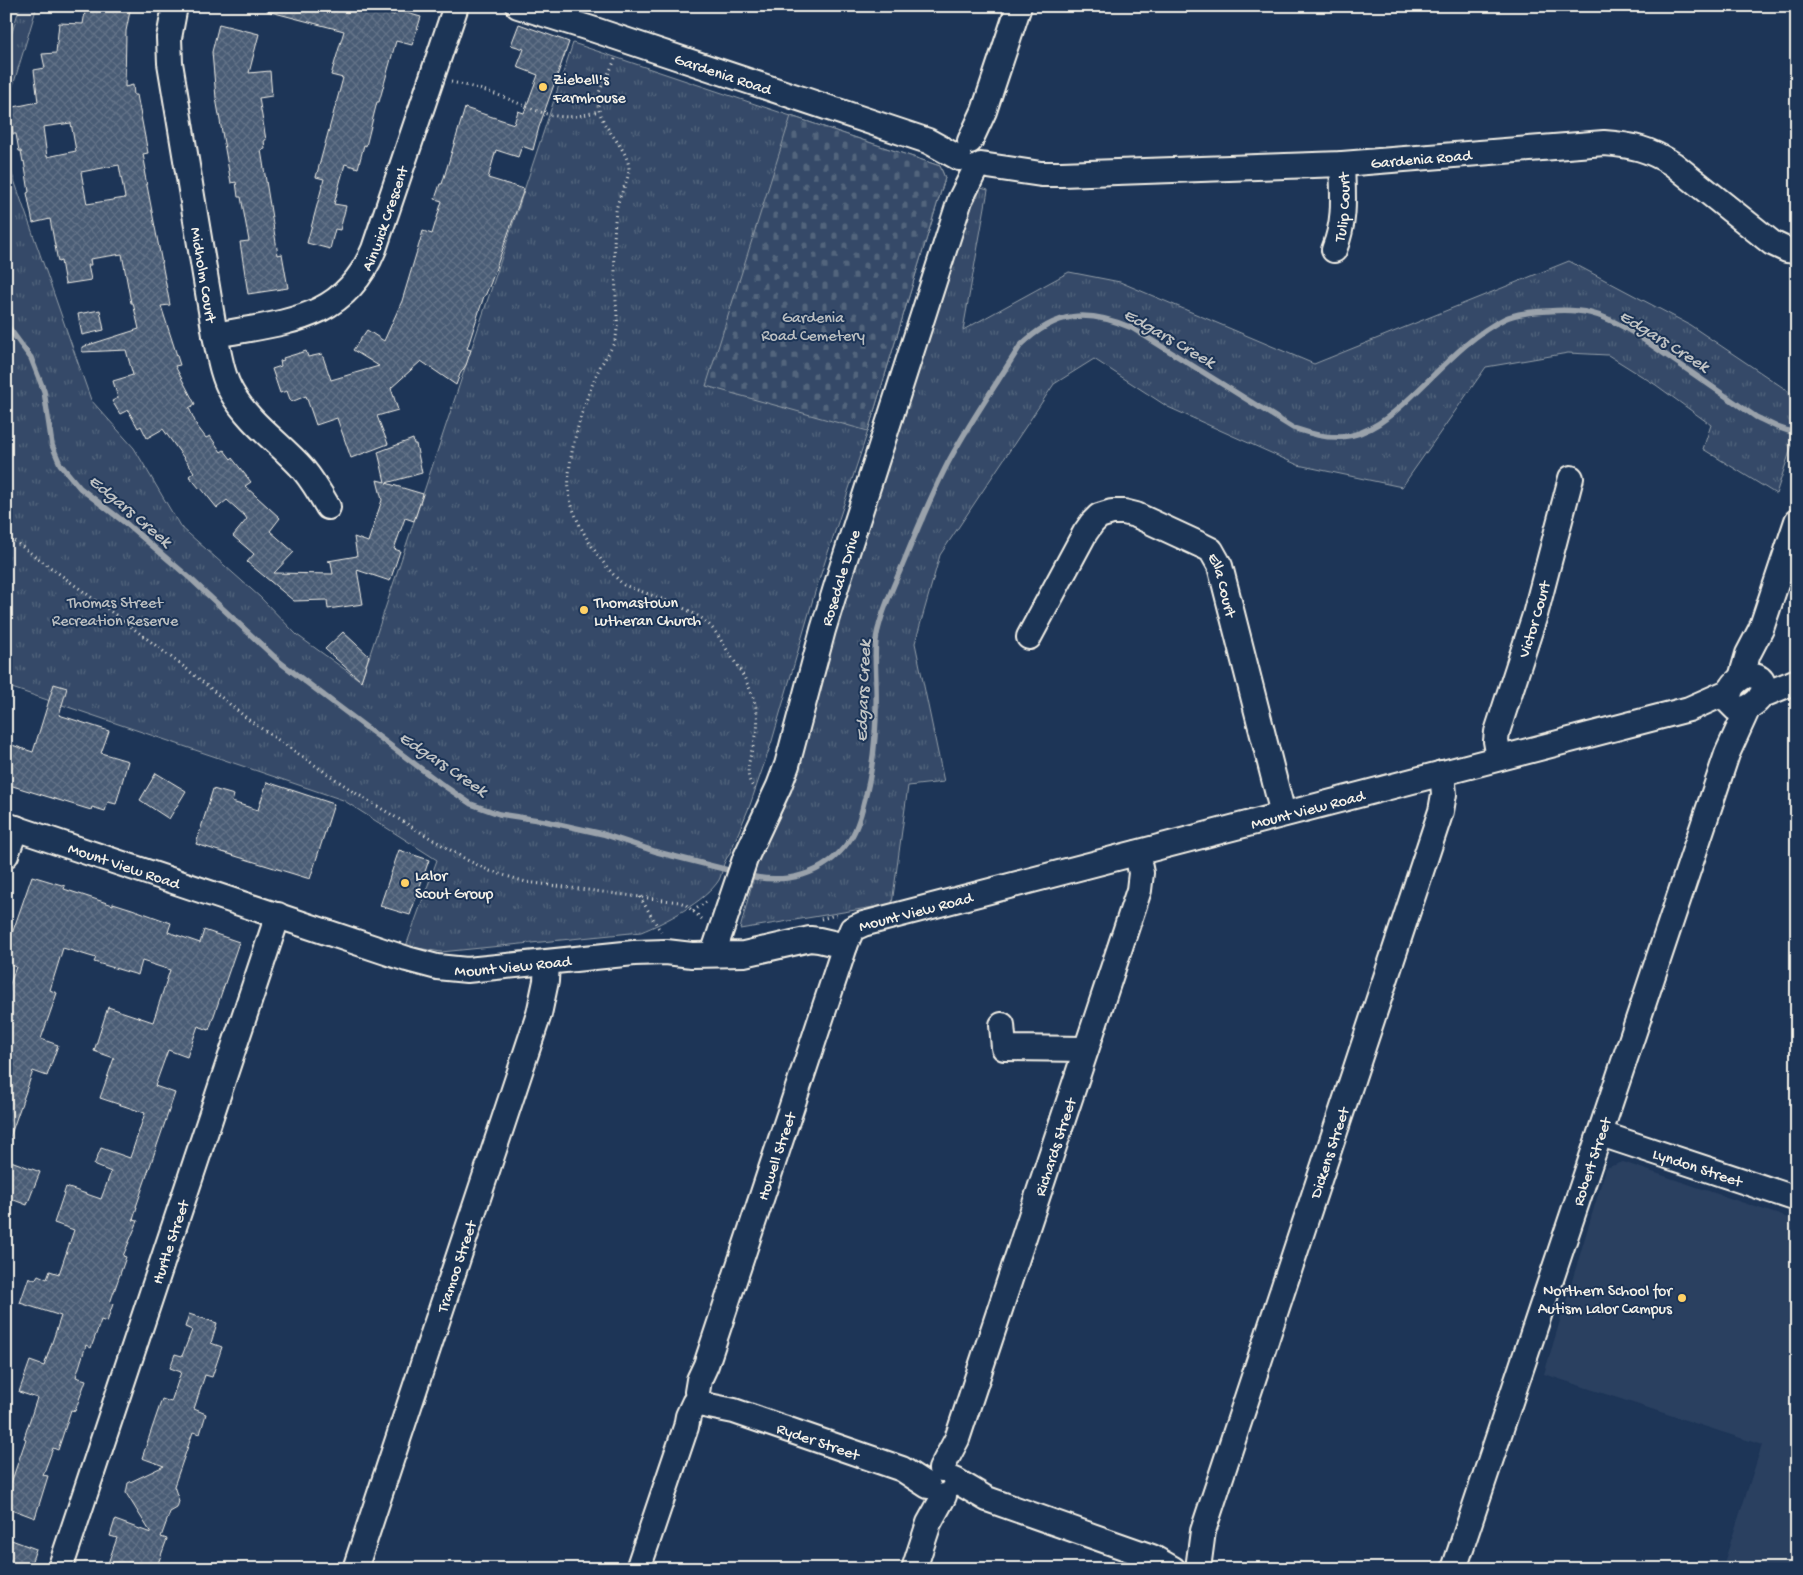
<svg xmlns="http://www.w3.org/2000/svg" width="1803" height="1575" font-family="'Gochi Hand',sans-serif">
  <defs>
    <pattern id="grass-tufts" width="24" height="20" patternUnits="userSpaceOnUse" patternTransform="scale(1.25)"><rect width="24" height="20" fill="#354a67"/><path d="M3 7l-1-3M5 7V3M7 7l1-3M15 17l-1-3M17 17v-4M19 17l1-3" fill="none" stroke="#53657d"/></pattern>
    <pattern id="cemetery-stones" width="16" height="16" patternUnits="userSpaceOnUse" patternTransform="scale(1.25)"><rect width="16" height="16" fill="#354a67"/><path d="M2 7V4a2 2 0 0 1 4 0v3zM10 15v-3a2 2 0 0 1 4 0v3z" fill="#53657d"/></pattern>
    <pattern id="building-cross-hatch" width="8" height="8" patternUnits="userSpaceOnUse" patternTransform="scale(1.25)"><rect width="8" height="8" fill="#485b74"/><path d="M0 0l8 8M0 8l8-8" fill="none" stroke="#637388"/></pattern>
  </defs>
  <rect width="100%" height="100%" fill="#1d3557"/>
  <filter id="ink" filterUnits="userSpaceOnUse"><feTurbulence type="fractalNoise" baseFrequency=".02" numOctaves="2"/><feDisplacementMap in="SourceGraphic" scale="10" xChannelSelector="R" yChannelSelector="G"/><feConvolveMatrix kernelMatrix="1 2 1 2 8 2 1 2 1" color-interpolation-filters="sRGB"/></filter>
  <g filter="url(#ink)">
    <polygon fill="#2a4060" points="1623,1162 1797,1221 1797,1569 1722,1569 1762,1445 1544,1374 1606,1168"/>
    <g fill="url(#grass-tufts)" stroke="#949ea8">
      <polygon points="20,6 37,6 6,109 6,52"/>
      <path d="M573,43L940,166L945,178L868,431L815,592L772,741L750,805L729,855C722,863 723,872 719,880C706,901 664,923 641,932L441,952L406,946L437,860L343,800L6,686V157L91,400L134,448L180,526L260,597L297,635L361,681Z"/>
      <polygon points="971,185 988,190 963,330 1069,272 1120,282 1314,364 1569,261 1690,325 1797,397 1797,430 1776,494 1703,449 1711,425 1656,385 1608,355 1568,353 1486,367 1402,487 1298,465 1168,407 1094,359 1054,384 940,555 915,643 944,782 908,786 892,904 740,929 759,857 786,792 831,632"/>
    </g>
    <polygon fill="url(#cemetery-stones)" stroke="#949ea8" points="791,116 940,166 945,178 868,431 706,386"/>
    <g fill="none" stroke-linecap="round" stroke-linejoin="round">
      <g stroke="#9aa2ab" stroke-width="5.5">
        <polyline points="6,324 31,358 44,391 52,445 60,464 80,488 128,525 192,580 281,663 440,783 471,804 499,814 545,821 603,834 657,852 736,872"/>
        <path d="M745,875C785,885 824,876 849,841C857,830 861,815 864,802C875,764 877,726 876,686C876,667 873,645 879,626C885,603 896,581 905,559C919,525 933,491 950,459C971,420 997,383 1020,346C1056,311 1087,309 1132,328L1293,428C1309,433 1324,438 1341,437C1369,435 1391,416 1411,397C1440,370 1468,337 1504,319C1517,313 1534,312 1548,311C1561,310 1577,310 1590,313C1619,320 1644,340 1669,357C1698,377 1727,397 1756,417L1777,427L1797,434"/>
      </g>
    </g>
    <g fill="url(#building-cross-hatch)" stroke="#f4f1e8" fill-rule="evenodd">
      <path d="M86,6H131L126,31L125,87L133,85L134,95H137L148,153L143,154L146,170H144L170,305L161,306L180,365L175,366L195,404L189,408L197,426L206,438L210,436L221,452L224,450L231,459L232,458L251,482L245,486L280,518L270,531L294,552L274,573L333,574L331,562L328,561L357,556L354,537L368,542L382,500L377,480L385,482L378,452L413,439L414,444H416L422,473L386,483L423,494L414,521L405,518L394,549L400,551L390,581L357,570L363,604L328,609L327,600L294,601L247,562L254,554L233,536L247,519L245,516L227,500L217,508L201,488L200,489L189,476L194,472L163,429L147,438L141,426L138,428L128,410L120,414L112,401L118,398L113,381L133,375L126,350L82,352V347L139,329L133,303H131L122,254L90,259L91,265H88L91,280L65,284L61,261L58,262L50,219L33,223L27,193L29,192L24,161L23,162L21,151H19L16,134H13L9,108L38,102L34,70L45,68L42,54L56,53L59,23L83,24ZM71,123L76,151L47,157L43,127ZM119,165L125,198L87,204L81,172Z"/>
      <polygon points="268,6 364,6 394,15 396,10 421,17 412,45 396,41 379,102 377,102 366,146 364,145 358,168 345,164 334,204 346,206 340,230 335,229 330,249 307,243 324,179 316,177 343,78 331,75 344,31 267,11"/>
      <polygon points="219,24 259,34 249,73 270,71 272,96 259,98 266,140 264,140 265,149 261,150 278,255 282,254 288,288 248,294 240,242 249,241 241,197 238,197 236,182 231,183 216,98 212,52"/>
      <polygon points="519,24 569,42 539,127 533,150 522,146 518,157 496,150 488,178 524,189 491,282 485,296 484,296 467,349 471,350 466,365 460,374 456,385 421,361 391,388 398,410 377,416 388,444 351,458 337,418 316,425 306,396 291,402 287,391 280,393 272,369 281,366 280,361 284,360 283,358 306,351 308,357 322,354 331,380 379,366 353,350 367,330 384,341 402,301 423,231 432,234 442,201 435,199 440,184 442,184 465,108 514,124 518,111 524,113 538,75 517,67 524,49 511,45"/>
      <polygon points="100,310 104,330 82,335 78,314"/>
      <polygon points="343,632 369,656 361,681 325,649"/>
      <polygon points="54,684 67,688 59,715 109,731 101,753 128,761 116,804 108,802 105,811 92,807 91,810 6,784 6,743 33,752"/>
      <polygon points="156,773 186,791 169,819 140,800"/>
      <polygon points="267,782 334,804 310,879 196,844 213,789 234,795 232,802 258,810"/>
      <polygon points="399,850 429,860 410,915 380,906"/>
      <polygon points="32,876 65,886 64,889 113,905 113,903 132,909 171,923 168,932 200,943 204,930 239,942 209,1030 198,1026 187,1057 168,1050 155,1086 175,1093 136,1207 137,1207 133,1220 138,1221 123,1256 126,1257 110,1303 113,1304 107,1322 101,1320 91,1348 86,1345 76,1377 86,1380 75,1411 71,1410 58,1450 53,1448 43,1475 48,1476 35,1518 6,1507 6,1481 11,1483 26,1439 24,1438 37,1398 19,1392 30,1361 44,1366 61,1316 20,1303 29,1277 35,1280 38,1275 47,1279 50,1271 59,1274 74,1230 54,1223 66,1187 101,1199 111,1172 94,1165 101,1148 130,1158 145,1113 100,1098 114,1058 94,1051 108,1007 153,1022 170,970 142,961 138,975 94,962 96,958 63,948 50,990 57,993 41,1039 58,1045 47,1076 33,1071 9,1140 6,1139 6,995 16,967 6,963 6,951"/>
      <polygon points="11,1161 40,1172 27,1205 6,1197 6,1173"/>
      <polygon points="189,1314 217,1323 211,1343 222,1347 212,1377 205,1375 194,1409 206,1414 200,1434 193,1432 174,1486 179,1501 177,1508 170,1512 161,1537 167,1539 156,1569 106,1569 117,1538 110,1536 115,1520 151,1533 126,1493 128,1483 164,1466 142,1458 162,1399 171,1402 181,1372 170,1368 175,1354 182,1356 192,1330 185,1327"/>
      <polygon points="6,1538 36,1549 29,1569 18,1569 9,1566 11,1560 6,1558"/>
    </g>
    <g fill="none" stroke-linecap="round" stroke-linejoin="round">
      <g stroke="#f4f1e8" stroke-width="28">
        <g id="minor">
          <path id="s1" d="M175,6L169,38L170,63L215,335C219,354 222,376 232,393C250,424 280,443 303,469C313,481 320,493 328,507"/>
          <path id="s2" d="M518,6L595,30L928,141L959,158"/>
          <polyline points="970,141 984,111 1019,6"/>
          <path id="s3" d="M981,165L1041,174H1061L1342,164L1604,143C1632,145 1649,149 1673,164L1772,243L1787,250L1797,251"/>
          <path id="s4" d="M1334,250C1346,220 1343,195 1342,164"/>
          <path id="s5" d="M215,335C283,322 344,322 374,249L456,6"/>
          <path id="s6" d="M1029,637L1085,533L1092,523L1099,516L1112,512H1124L1136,515L1203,546L1211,550L1220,566L1283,814"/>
          <path d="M1747,675C1778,675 1761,711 1736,709L1729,702C1728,688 1735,681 1747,675Z"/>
          <polyline points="1741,678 1748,654 1761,629 1797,521"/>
          <polyline points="1763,695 1797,681"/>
          <path id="s7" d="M1499,758L1496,741L1497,732L1535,615L1571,478"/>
          <path id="s8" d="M6,825L407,959L437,967L467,970L634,953L666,952L692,955L744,954L810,939L819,940L845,946L852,929L863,924L1689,709L1730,691"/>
          <polyline points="6,855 16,828"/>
          <path id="s9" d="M713,954L745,859L779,786L787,765L823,630L841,571L960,200L976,168"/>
          <polyline points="1002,1025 1004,1048 1086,1049"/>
          <path id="s10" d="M1601,1134L1797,1199"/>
          <path id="s11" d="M697,1392L699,1380L706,1365L845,946"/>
          <path id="s12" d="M704,1405L734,1411L902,1469L928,1486"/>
          <path id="s13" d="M941,1469L957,1439L1139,890L1141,873L1137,853"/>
          <polyline points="955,1480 987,1499 1152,1557 1173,1569"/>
          <path id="s14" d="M1199,1561L1203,1531L1441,811L1444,794L1442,773"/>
          <path id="s15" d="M60,1569L278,915"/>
          <path id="s16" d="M355,1569L539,1014L546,981L547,962"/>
          <polyline points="638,1569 686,1427 688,1416 694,1403"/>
          <polyline points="914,1569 929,1523 944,1496"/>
          <path id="s17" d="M1454,1569L1727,754L1748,708"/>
        </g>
      </g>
      <g stroke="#f4f1e8" stroke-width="3" stroke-dasharray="1 4" stroke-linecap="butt">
        <path d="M615,59C611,71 603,81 599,93C591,123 628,143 629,169C629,182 617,198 616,212C612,242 616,273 616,303C617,314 618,326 616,337C613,349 603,360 598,371C584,402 566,457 569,491C571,520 602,566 624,585C647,594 677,603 698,616C713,625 720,639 729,653C744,676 761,702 757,731C754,749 740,774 755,789"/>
        <path d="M451,82C470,86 488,91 506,98C543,113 558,124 598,111"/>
        <polyline points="6,535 117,616 188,670 249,720 357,794 467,860 490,871 526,882 679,902 685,904 703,920"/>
        <polyline points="640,897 661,932"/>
        <polyline points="693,911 709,900"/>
        <polyline points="821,919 836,915"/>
      </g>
      <use href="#minor" stroke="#1d3557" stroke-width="24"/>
    </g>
  </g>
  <g fill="#ffd166" stroke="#1d3557" stroke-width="2">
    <circle cx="543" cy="87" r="5"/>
    <circle cx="584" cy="610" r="5"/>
    <circle cx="405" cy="883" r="5"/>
    <circle cx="1682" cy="1298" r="5"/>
  </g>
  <g text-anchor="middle" stroke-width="4" stroke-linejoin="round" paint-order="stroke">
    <g font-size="16" fill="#f4f1e8" stroke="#1d3557">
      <text dy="6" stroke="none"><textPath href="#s2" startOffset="216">Gardenia Road</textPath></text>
      <text dy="6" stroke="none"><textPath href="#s3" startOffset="441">Gardenia Road</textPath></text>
      <text dy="6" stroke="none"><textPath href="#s4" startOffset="44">Tulip Court</textPath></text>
      <text dy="6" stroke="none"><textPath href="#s5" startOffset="224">Ainwick Crescent</textPath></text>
      <text dy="6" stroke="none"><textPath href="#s1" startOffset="272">Midholm Court</textPath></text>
      <text dy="6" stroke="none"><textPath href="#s9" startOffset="398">Rosedale Drive</textPath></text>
      <text dy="6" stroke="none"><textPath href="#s6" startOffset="298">Ella Court</textPath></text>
      <text dy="6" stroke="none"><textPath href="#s7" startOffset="145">Victor Court</textPath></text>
      <text dy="6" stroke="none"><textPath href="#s8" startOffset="1355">Mount View Road</textPath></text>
      <text dy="6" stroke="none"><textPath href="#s8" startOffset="125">Mount View Road</textPath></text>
      <text dy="6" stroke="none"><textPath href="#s8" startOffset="950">Mount View Road</textPath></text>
      <text dy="6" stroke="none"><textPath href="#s8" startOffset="530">Mount View Road</textPath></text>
      <text dy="6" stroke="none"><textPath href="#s13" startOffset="342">Richards Street</textPath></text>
      <text dy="6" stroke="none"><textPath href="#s14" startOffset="429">Dickens Street</textPath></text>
      <text dy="6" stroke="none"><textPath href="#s11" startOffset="249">Howell Street</textPath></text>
      <text dy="6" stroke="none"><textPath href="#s17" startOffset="430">Robert Street</textPath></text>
      <text dy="6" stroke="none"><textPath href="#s10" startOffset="102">Lyndon Street</textPath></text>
      <text dy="6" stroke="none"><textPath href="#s15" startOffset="345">Hurtle Street</textPath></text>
      <text dy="6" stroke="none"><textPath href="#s16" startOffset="319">Tramoo Street</textPath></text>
      <text dy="6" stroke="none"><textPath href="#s12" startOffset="120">Ryder Street</textPath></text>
    </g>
    <g font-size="16" fill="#f4f1e8" stroke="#1d3557" text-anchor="start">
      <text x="553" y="84">Ziebell's<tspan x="553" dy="18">Farmhouse</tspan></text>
      <text x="594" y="607">Thomastown<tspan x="594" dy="18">Lutheran Church</tspan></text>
      <text x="415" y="880">Lalor<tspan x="415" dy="18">Scout Group</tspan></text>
      <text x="1672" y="1295" text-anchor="end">Northern School for<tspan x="1672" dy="18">Autism Lalor Campus</tspan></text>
    </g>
    <g font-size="16" fill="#bbbfc1" stroke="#1d3557">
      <text x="813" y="322">Gardenia<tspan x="813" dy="18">Road Cemetery</tspan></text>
      <text x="115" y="607">Thomas Street<tspan x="115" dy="18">Recreation Reserve</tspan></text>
    </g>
    <g font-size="18" font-style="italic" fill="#c0c3c4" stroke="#1d3557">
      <text transform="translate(1170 337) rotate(30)" y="6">Edgars Creek</text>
      <text transform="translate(1665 340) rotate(32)" y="6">Edgars Creek</text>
      <text transform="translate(131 510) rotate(40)" y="6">Edgars Creek</text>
      <text transform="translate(862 691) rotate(-88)" y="6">Edgars Creek</text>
      <text transform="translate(444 763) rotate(34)" y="6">Edgars Creek</text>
    </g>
  </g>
  <rect width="1803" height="1575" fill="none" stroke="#1d3557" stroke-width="25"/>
  <rect x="12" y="12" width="1778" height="1550" fill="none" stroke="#f4f1e8" stroke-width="2" filter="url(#ink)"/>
</svg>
